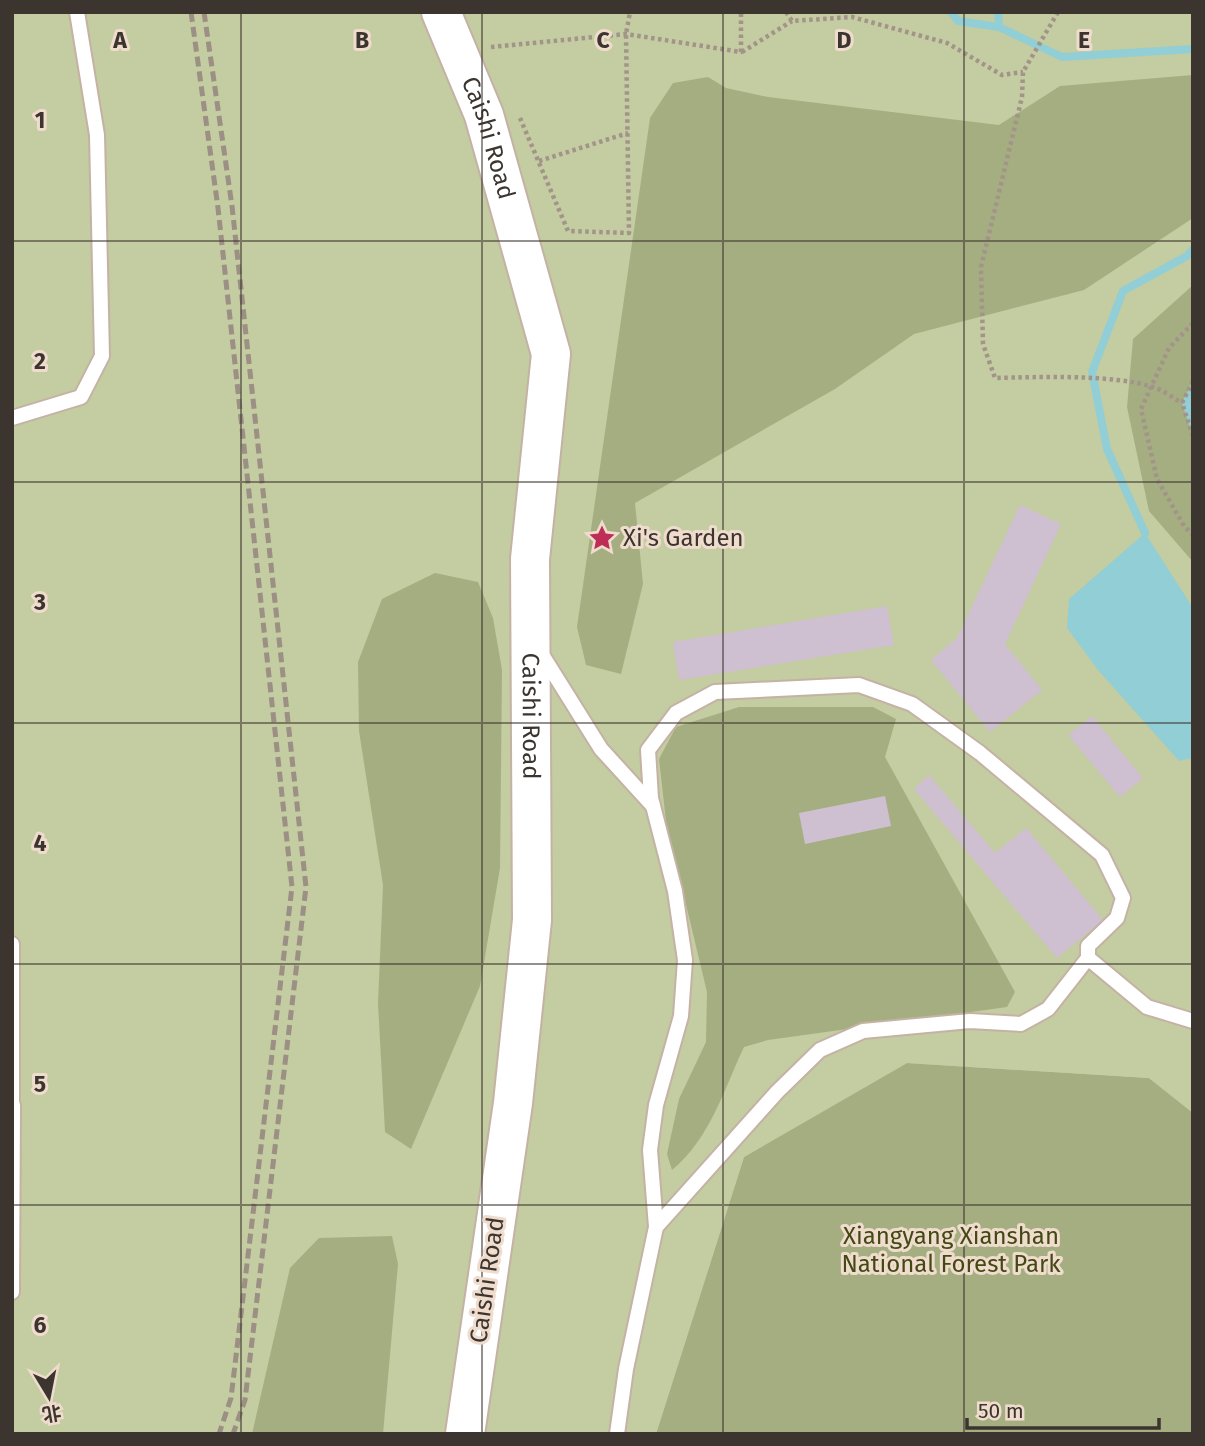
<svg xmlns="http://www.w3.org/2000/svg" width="1205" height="1446" font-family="'Fira Sans','Noto Sans SC',sans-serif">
  <rect width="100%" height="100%" fill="#efdccd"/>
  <polygon fill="#c4cca1" points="12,12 1193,12 1193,1113 1149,1078 907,1063 744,1157 656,1434 12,1434"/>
  <g fill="#a5ae81">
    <polygon points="1193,75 1193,218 1084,290 914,334 835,389 635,503 643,584 621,674 586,665 577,627 650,118 673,83 708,77 726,88 768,97 999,125 1060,86"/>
    <polygon points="1193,285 1193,562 1149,511 1127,407 1133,339"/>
    <polygon points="435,573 478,582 493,618 502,670 500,868 480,986 411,1149 385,1132 378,1004 383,885 359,731 358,662 382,599"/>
    <path d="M739,707H873L896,719L885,757L1015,992L1007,1007L768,1040L744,1047C724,1089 710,1139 672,1170L667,1154L679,1099L706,1042L707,992L666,821L659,759L676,727Z"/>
    <polygon points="907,1063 1149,1078 1193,1113 1193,1434 656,1434 744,1157"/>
    <polygon points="392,1236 398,1264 383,1434 252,1434 290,1268 319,1238"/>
  </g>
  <g fill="#92ced6">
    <polygon points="1193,381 1193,436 1182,403"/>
    <polygon points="1145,533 1193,608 1193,758 1179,761 1098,670 1067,628 1069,599"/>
  </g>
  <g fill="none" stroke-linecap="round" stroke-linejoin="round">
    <g stroke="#92ced6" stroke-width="8">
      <polyline points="951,12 958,21 999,27 1062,57 1193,49"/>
      <polyline points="998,12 999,27"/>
      <polyline points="1145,533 1107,449 1092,372 1123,291 1187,256 1193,249"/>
    </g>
  </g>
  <g fill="#cebfd1">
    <polygon points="1020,505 1061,524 1005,644 1042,690 990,732 931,660 957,638"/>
    <polygon points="887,606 894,645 679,680 673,642"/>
    <polygon points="1092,716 1143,778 1120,797 1068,735"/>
    <polygon points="929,775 995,853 1026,828 1103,920 1057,958 914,789"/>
    <polygon points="885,796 891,826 805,844 799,813"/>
  </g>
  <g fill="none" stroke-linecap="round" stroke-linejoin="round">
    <g stroke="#c4b2a4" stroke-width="18">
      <g id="lane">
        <polyline points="12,418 81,397 102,356 97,135 77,12"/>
        <polyline points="541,653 601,749 653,806"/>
        <polyline points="12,944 12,1105"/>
        <polyline points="656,1227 777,1092 820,1050 863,1031 970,1021 1021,1024 1048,1009 1088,958"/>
        <polyline points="12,1292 13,1105"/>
        <polyline points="617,1434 626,1369 656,1227 650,1150 656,1105 681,1016 685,960 675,891 651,798 648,750 676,713 715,692 859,685 912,704 980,753 1102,855 1123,898 1117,918 1088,946 1088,958 1147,1007 1193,1021"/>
      </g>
    </g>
    <g stroke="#c4b2a4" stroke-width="42">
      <g id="secondary">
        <path id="s1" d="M441,12L484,115L551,354L530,559L532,920L513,1103L465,1434"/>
      </g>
    </g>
    <g stroke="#a29489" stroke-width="4.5" stroke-dasharray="3.5 3.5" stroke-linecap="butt">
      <polyline points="786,12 792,21 852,17 947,43 1002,75 1023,72"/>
      <path d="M1058,12L1023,72L1022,97L981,267L983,344L995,378C1038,377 1112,374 1153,387C1163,390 1173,398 1182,403"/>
      <polyline points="491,47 626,34 741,52 741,12"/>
      <polyline points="742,52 792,21"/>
      <polyline points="520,118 568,231 629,233 626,34 630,12"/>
      <polyline points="539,161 628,133"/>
      <polyline points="1193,323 1169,348 1141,409 1157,479 1184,526 1193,535"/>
      <polyline points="1193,381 1182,403 1193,436"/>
    </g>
    <use href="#lane" stroke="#fff" stroke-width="14"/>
    <use href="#secondary" stroke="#fff" stroke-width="38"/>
    <g stroke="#9c8f84" stroke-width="5" stroke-dasharray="10 5" stroke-linecap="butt">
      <polyline points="191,12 218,208 292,887 231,1398 219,1434"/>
      <polyline points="204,12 232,206 306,887 245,1400 233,1434"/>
    </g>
  </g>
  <path fill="none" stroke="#3c352f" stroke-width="2" stroke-opacity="0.55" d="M241,12V1434M482,12V1434M723,12V1434M964,12V1434M12,241H1193M12,482H1193M12,723H1193M12,964H1193M12,1205H1193"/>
  <defs>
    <g id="sight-bare" transform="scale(2.1)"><path d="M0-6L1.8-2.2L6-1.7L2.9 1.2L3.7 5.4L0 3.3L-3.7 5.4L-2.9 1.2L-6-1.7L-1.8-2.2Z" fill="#bd2d56" stroke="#efdccd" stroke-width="2.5" paint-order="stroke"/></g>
  </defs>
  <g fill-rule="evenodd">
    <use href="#sight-bare" x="602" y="538"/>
  </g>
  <g text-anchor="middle" stroke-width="6" stroke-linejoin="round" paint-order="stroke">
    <g font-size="24" fill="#3c352f" stroke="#efdccd">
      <text dy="8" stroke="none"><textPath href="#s1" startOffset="135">Caishi Road</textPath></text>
      <text dy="8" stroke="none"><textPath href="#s1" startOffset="723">Caishi Road</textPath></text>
      <text transform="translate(487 1280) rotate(-82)" y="8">Caishi Road</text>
    </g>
    <g font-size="24" fill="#3c352f" stroke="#efdccd" text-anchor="start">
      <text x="623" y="546">Xi's Garden</text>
    </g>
    <g font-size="24" fill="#424915" stroke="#efdccd">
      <text x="951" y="1244">Xiangyang Xianshan<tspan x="951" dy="28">National Forest Park</tspan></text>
    </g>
  </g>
  <g font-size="23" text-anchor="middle" font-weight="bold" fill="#3c352f" stroke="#efdccd" stroke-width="6" stroke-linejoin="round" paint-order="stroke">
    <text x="120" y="48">A</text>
    <text x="362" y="48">B</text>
    <text x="603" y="48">C</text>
    <text x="844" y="48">D</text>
    <text x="1084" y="48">E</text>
    <text x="40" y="128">1</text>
    <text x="40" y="369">2</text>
    <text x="40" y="610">3</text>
    <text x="40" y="851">4</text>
    <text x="40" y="1092">5</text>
    <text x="40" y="1333">6</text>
  </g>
  <rect width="1205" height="1446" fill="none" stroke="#3c352f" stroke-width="28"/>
  <g transform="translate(49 1397) rotate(170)" stroke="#efdccd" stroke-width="5" paint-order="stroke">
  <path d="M0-5L12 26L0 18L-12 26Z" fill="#3c352f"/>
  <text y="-10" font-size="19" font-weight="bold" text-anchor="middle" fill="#3c352f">北</text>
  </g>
  <path d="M967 1418v10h192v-10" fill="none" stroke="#3c352f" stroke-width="3.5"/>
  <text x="978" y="1418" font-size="21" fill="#3c352f" stroke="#efdccd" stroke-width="5" paint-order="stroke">50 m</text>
</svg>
